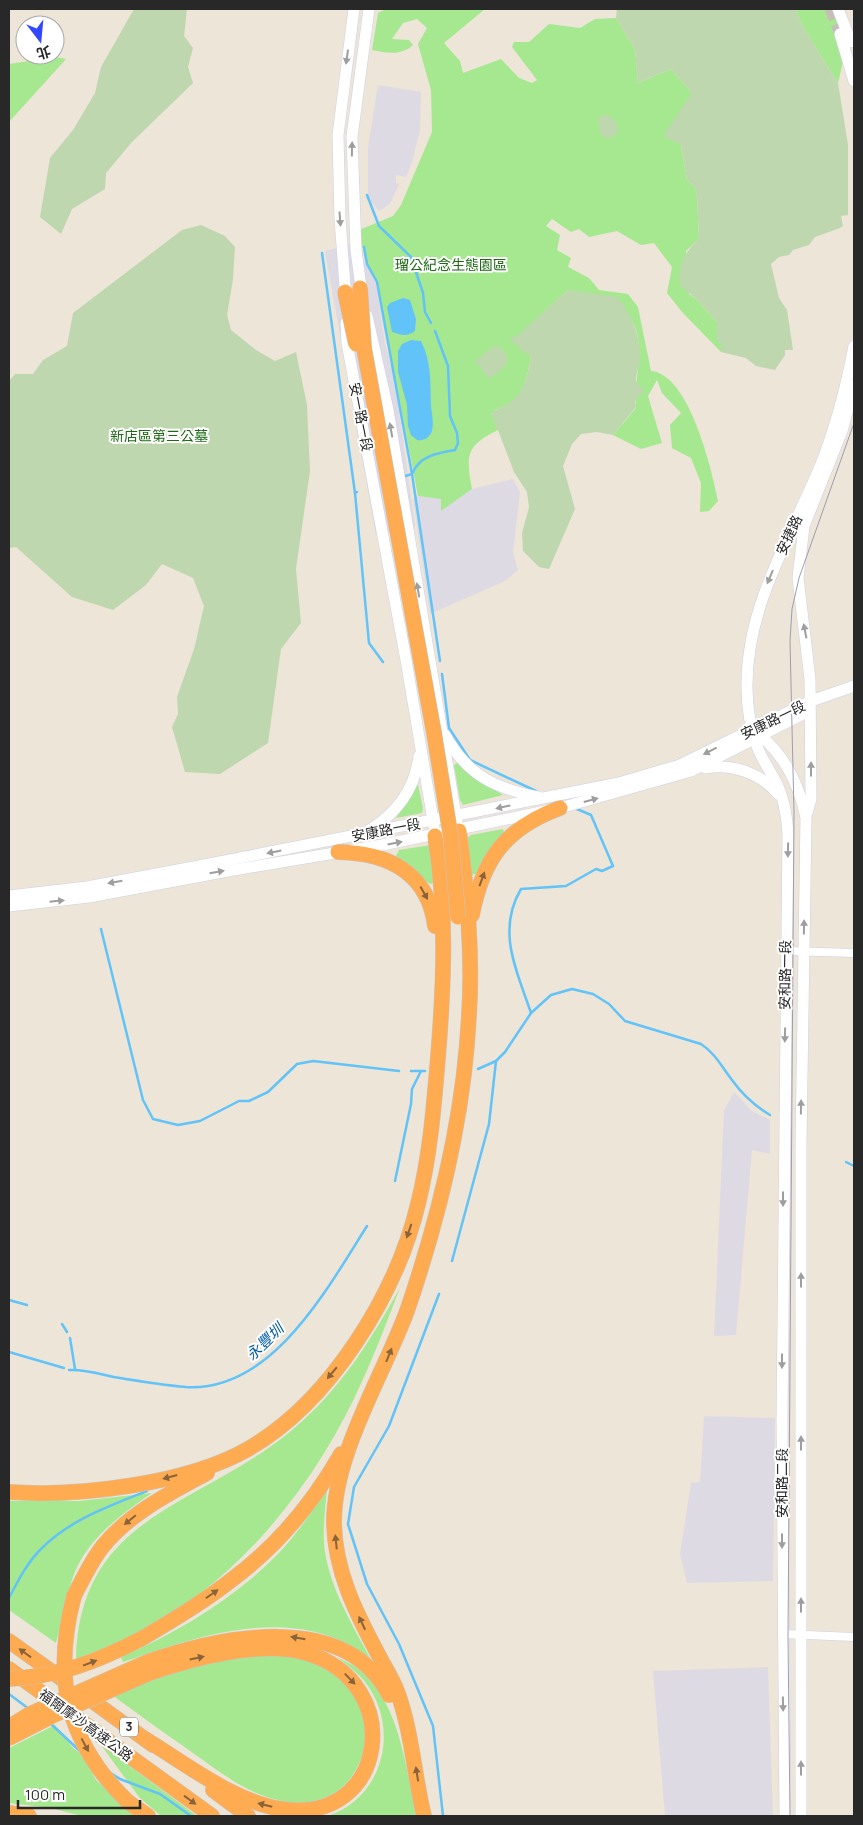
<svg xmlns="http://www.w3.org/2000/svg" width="863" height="1825" font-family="Manrope,'Noto Sans TC',sans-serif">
  <rect width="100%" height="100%" fill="#ece5d8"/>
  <g fill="#dedae4">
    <polygon points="378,85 421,92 420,130 412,162 406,177 396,175 396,183 399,184 390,204 379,211 368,198 368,147"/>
    <polygon points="359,242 364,260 376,283 385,343 395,382 415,526 376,535 325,251"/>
    <polygon points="513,479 520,492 513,552 518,570 505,581 430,614 413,499 418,496 441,499 441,511 472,489"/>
    <polygon points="734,1092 752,1111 770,1120 770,1154 752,1150 736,1335 714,1336 724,1110"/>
    <polygon points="704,1416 775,1418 773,1581 687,1583 680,1554 691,1483 700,1482"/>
    <polygon points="768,1667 773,1816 665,1816 653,1671"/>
  </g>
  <g fill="#a6e890">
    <path d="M386,9H485L444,43L460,61L463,73L501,59L519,78L532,83L537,80L512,47L514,42H529L549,24L580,28L595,19L616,18L635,49L638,83L671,69L692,93L681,145L687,180L695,187L697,196L699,239L686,251L689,294L695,298L717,322V341H721V352L682,312L667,293L672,267L654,243L641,245L617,231L589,237L579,229L571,232L552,219L546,226L560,235L557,250L571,258L568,267L589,278L599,290L628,294L638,307L651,371C689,374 712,469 718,501L709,511L700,512L701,483L691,458L672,448L670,425L681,413L662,393L657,380L648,396L662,443L641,449L613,435L636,408C633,378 648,345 630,318L568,290L528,327L527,351L531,356C526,383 524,401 495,410L493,415L498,430C465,446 466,456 472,489L441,511V499L418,496L377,282L365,259L359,230L393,216L401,205L432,132L431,90L418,44L427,28L417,19L403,23L392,39L409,40L413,45C401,56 387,53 372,50L378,13Z"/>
    <path d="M795,9H835C847,39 846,51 838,83L803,27Z"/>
    <polygon points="56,57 66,59 9,122 9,64"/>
    <polygon points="459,762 475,778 503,795 463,805 460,800 454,765"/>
    <polygon points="418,785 423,808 422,813 396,818 415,787"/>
    <polygon points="503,829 504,833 490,848 477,873 472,875 466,839 471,835"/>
    <polygon points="431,845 433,883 430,884 396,856 399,850"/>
    <path d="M400,1288C388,1318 377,1349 363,1379C318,1482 239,1581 139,1633C119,1643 96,1651 76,1659C79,1514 201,1506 291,1431C342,1388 368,1344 400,1288Z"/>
    <path d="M327,1490C325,1511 322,1532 325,1552C331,1590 352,1624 370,1658C357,1650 344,1641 329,1636C262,1613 186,1640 123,1662L121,1657C176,1633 232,1600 275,1557C295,1537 311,1513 327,1490Z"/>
    <path d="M152,1493C120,1515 84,1541 72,1580C65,1600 62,1622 56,1643L9,1610V1501H80Z"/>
    <path d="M264,1655C282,1656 299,1657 316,1663C397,1694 373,1818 282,1801C245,1794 216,1769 186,1748C161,1731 137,1713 112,1695C162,1675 210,1660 264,1655Z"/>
    <path d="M337,1657C344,1661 354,1665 360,1670C400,1704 406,1768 416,1816H328C382,1798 400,1732 368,1686C360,1674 347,1665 337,1657Z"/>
    <polygon points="55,1725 73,1748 82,1755 96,1780 134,1816 82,1816 51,1808 9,1803 9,1748"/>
    <polygon points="101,1745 197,1816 160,1815 139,1797"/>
  </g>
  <g fill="#bfd7ae">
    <polygon points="134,9 187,9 184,36 193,48 188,67 193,83 132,142 106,173 105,189 72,209 61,234 40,217 50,158 73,130 95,93 101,67"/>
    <path d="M617,9H795L803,27L838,83L848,145V215L841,216L843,226L840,228L815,237L809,245L793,250L789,255L779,257L771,264L779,298L787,310L793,350H785V355L775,370L756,366L746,358L721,352V342L717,341V322L695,298L680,285C678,264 684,253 699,239L697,196L695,187L687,180L681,145L663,136L692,93L671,69L638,83L635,49L616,18Z"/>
    <polygon points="602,115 608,115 617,123 618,131 614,137 606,138 601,135 598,120"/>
    <polygon points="201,225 225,236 235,247 233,279 227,315 231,330 256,350 275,361 296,352 307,405 310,471 296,569 301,623 281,649 268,743 220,774 185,772 172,727 178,714 177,697 194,649 204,606 193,578 162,564 146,585 113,610 72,597 16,547 9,548 9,381 15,374 33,374 43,360 67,346 73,313 182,230"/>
    <path d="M568,290L617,297C630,312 639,333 640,354C641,363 636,371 636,381L644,391L635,401L636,407L613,435L597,432L581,434L572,444L563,466L575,509L549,569L539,567L523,551L522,533L529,507L527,492L514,472L491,412C522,401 526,386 531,356L520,349L510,338L517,336Z"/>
    <path d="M493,347H500C516,363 502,369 489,379L475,361Z"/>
  </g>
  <g fill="#62c3f8">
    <path d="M403,298L410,300L416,319L415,331C407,337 401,335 392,332L387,307L390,303Z"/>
    <path d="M411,340L421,341C432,362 430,384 431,407C432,414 434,424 432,431C429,438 424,441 417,440L411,435L408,426L407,405L398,372V351L402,344Z"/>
  </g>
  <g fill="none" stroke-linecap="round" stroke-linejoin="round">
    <g stroke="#62c3f8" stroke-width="2.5">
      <polyline points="367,195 379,226 411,257 423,293 425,312 431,323"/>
      <polyline points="364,247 367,264 377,282 412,474 402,477"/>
      <polyline points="322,253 355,493"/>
      <path d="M435,331L448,366L450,416L457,433L458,443L455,450C437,453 419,456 412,474L440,661"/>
      <polyline points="357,492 355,493 369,643 383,662"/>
      <polyline points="442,674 449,728 470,760 536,791"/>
      <polyline points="101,929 143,1100 153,1119 178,1125 200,1121 239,1101 249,1101 268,1092 297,1064 313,1061 399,1071"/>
      <path d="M531,1013C517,971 496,931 521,889L566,886L596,869L602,871L613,866L591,815L577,809"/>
      <path d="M478,1069L496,1061L505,1052L531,1013L551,995L572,989L593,994L609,1004L625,1021L701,1044C715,1053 722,1067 732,1080C742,1094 755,1106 770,1115"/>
      <polyline points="411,1071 425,1071"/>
      <polyline points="846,1162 854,1166"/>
      <polyline points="395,1181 411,1104 412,1089 421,1071"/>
      <polyline points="452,1261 489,1124 496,1061"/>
      <polyline points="439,1294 389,1426 354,1487 348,1524 367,1584 399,1644 433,1726 443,1816"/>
      <polyline points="9,1300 27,1305"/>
      <polyline points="62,1324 67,1332"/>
      <polyline points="70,1338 75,1369"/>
      <polyline points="9,1352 64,1368"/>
      <path d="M69,1370C84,1369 100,1374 114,1377C138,1381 162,1385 186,1387C272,1392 327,1289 367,1226"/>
      <path d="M9,1598C18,1581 27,1563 40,1550C69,1520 109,1506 147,1491"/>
      <polyline points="9,1694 29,1709"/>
      <polyline points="50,1723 82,1753"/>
      <polyline points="109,1772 120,1779 160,1794 191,1816"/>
    </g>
    <polyline stroke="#c5bfb5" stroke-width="11" stroke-dasharray="11 5.5" stroke-linecap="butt" points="830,9 840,34"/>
    <g stroke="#ced0e3" stroke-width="9">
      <g id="street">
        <polyline points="786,951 854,953"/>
        <polyline points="782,1634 854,1637"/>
      </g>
    </g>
    <g stroke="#ced0e3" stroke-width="12">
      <g id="secondary">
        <polyline points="838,9 851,42"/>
        <polyline points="840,34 854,81"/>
        <polyline points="362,295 356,250 352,137 369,9"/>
        <polyline points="346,299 340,219 338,135 354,9"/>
        <polyline points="367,316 388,410 457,822"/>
        <polyline points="346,323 347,343 406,660 434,826"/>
        <path d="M753,729C783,753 798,780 806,818L801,1144V1816"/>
        <path d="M445,735C467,775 494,788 538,797"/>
        <path d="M705,768C731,763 761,773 778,794"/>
        <polyline points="807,813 811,799 810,679 798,578 804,526 842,431 854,385"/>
        <path d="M368,831C396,814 415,789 419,756"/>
        <polyline points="9,896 87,887 199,866 619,783 680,765 811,701 854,686"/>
        <polyline points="9,906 89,897 228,871 382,845 560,808 691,771 801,715 810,703"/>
        <path d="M785,1816L782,1420L788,835C787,816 784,797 775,780C769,769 761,758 757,746C750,727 747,707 747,687C746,608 789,540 819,469C835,430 846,388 854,346"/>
      </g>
    </g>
    <g stroke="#c7c7c7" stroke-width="16">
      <g id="highway">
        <path d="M338,852C388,853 428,872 435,926"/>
        <path d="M472,915C483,858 506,828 560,808"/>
        <path d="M9,1492C78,1497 187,1484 248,1449C330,1402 396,1295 418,1204C430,1156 434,1106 438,1057C444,984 447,908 435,836"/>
        <path d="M74,1596C83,1579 91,1561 103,1546C130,1513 170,1493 207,1473"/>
        <path d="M141,1639C173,1620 205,1601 234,1578C278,1545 314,1501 341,1454"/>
        <polyline points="9,1641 62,1679"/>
        <path d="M147,1662C219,1637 345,1609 389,1695"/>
        <polyline points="9,1669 212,1816"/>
        <polyline points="80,1692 153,1745"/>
        <path d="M145,1739C186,1764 234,1802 282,1809C388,1825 407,1682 306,1653C261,1640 193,1658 150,1673"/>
        <polyline points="213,1790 248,1816"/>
        <polyline points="128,1802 148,1816"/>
        <polyline points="9,1813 29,1816"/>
        <path d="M424,1816C414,1775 412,1731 397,1691C392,1678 384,1666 378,1654C356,1613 335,1571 334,1524C333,1455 383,1376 407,1311C440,1215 464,1117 469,1015C473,954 467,892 459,831"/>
      </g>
    </g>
    <use href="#street" stroke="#fff" stroke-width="8"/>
    <use href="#secondary" stroke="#fff" stroke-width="11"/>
    <use href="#highway" stroke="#ffab51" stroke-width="15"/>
    <polyline stroke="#9b9db4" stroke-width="1" points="790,1816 788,1637 794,812 790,641 792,609 799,578 854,423"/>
    <g stroke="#c7c7c7" stroke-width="16" stroke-linecap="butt">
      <g id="highway-bridge">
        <polyline points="360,288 364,348 434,733 451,838 458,917"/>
        <polyline points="345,292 356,344"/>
        <path d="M74,1596C52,1678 67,1743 128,1802"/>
        <path d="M9,1679C60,1676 96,1662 141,1639"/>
        <polyline points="9,1727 30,1714 147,1662"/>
        <polyline points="9,1738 54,1715 150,1673"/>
      </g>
    </g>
    <use href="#highway-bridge" stroke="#ffab51" stroke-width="15"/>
  </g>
  <defs><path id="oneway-solid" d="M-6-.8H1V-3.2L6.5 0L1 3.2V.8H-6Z" transform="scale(1.25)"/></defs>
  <g fill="#9e9e9e">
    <use href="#oneway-solid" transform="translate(347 57) rotate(98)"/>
    <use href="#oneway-solid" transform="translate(352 149) rotate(-89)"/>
    <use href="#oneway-solid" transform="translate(340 219) rotate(86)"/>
    <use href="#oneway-solid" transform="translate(391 430) rotate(-100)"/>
    <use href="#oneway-solid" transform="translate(770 577) rotate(113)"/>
    <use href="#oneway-solid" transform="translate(418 590) rotate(-100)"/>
    <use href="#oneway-solid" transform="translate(805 631) rotate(-101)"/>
    <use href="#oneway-solid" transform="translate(710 751) rotate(153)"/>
    <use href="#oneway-solid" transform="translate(811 769) rotate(-90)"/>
    <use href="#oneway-solid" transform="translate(591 800) rotate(-15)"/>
    <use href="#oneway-solid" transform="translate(503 807) rotate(168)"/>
    <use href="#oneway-solid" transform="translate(395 843) rotate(-11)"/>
    <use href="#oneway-solid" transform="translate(788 850) rotate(91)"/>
    <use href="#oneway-solid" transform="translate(274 852) rotate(169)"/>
    <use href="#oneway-solid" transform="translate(217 872) rotate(-10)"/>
    <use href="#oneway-solid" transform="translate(115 882) rotate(170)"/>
    <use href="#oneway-solid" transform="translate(57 901) rotate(-6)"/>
    <use href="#oneway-solid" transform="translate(804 927) rotate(-89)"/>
    <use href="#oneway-solid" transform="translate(785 1035) rotate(91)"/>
    <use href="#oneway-solid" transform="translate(801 1107) rotate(-89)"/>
    <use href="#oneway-solid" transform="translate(783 1199) rotate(90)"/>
    <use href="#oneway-solid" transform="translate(801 1280) rotate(-90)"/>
    <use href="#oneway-solid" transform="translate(782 1361) rotate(90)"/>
    <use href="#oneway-solid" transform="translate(801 1443) rotate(-90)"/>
    <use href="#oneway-solid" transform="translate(782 1541) rotate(90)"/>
    <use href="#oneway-solid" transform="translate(801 1605) rotate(-90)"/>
    <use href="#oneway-solid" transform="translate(783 1704) rotate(89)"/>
    <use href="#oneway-solid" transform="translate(801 1768) rotate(-90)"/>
  </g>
  <g fill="#89633a">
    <use href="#oneway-solid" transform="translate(482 879) rotate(-70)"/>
    <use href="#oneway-solid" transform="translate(424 893) rotate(61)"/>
    <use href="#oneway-solid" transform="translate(409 1231) rotate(109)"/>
    <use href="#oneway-solid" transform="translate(389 1355) rotate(-68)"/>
    <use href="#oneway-solid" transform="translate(332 1373) rotate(130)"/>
    <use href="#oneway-solid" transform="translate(170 1477) rotate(165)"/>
    <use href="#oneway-solid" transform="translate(130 1520) rotate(141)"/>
    <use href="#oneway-solid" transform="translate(336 1542) rotate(-96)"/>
    <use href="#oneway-solid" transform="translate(212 1594) rotate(-35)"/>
    <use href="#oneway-solid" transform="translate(362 1623) rotate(-115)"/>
    <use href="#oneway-solid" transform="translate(298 1638) rotate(-170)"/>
    <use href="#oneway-solid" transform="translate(25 1653) rotate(-144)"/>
    <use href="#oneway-solid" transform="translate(197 1658) rotate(-12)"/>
    <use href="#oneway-solid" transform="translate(90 1663) rotate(-21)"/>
    <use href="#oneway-solid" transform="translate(350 1679) rotate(46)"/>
    <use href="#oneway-solid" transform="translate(85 1745) rotate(62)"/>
    <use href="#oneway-solid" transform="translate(417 1774) rotate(-99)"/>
    <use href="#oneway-solid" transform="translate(190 1800) rotate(36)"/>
    <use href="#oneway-solid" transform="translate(265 1805) rotate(-166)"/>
  </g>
  <g text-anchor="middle" stroke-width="4" stroke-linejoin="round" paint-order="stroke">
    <rect fill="#fff" stroke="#686868" stroke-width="1" x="120" y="1717.5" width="18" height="19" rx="4"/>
    <g font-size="12" font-weight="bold" fill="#282828">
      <text x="129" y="1731">3</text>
    </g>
    <g font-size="14" fill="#1e6a14" stroke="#fff">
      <text x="451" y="270">瑠公紀念生態園區</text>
      <text x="159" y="441">新店區第三公墓</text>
    </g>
    <g font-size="14" fill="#282828" stroke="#fff">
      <text transform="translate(361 417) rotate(79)" y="5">安一路一段</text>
      <text transform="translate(789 535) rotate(-65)" y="5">安捷路</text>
      <text transform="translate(773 720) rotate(-26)" y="5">安康路一段</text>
      <text transform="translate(386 830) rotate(-11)" y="5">安康路一段</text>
      <text transform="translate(785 975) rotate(-89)" y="5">安和路一段</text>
      <text transform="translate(782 1483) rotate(-90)" y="5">安和路二段</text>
      <text transform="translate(86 1725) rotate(36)" y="5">福爾摩沙高速公路</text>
    </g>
    <g font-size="15" font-style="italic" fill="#035da2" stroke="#fff">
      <text transform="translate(265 1342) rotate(-44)" y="5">永豐圳</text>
    </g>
  </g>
  <rect width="863" height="1825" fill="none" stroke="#282828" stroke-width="20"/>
  <g transform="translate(40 40) rotate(164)"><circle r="24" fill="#ffffff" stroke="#a9a9a9"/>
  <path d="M0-4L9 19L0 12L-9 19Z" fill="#3347ff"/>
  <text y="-8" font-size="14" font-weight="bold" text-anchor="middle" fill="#282828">北</text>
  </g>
  <path d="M18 1800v8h122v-8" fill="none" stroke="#282828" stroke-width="2.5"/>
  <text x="25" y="1800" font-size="15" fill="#282828" stroke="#ffffff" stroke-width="4" paint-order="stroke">100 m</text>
</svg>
